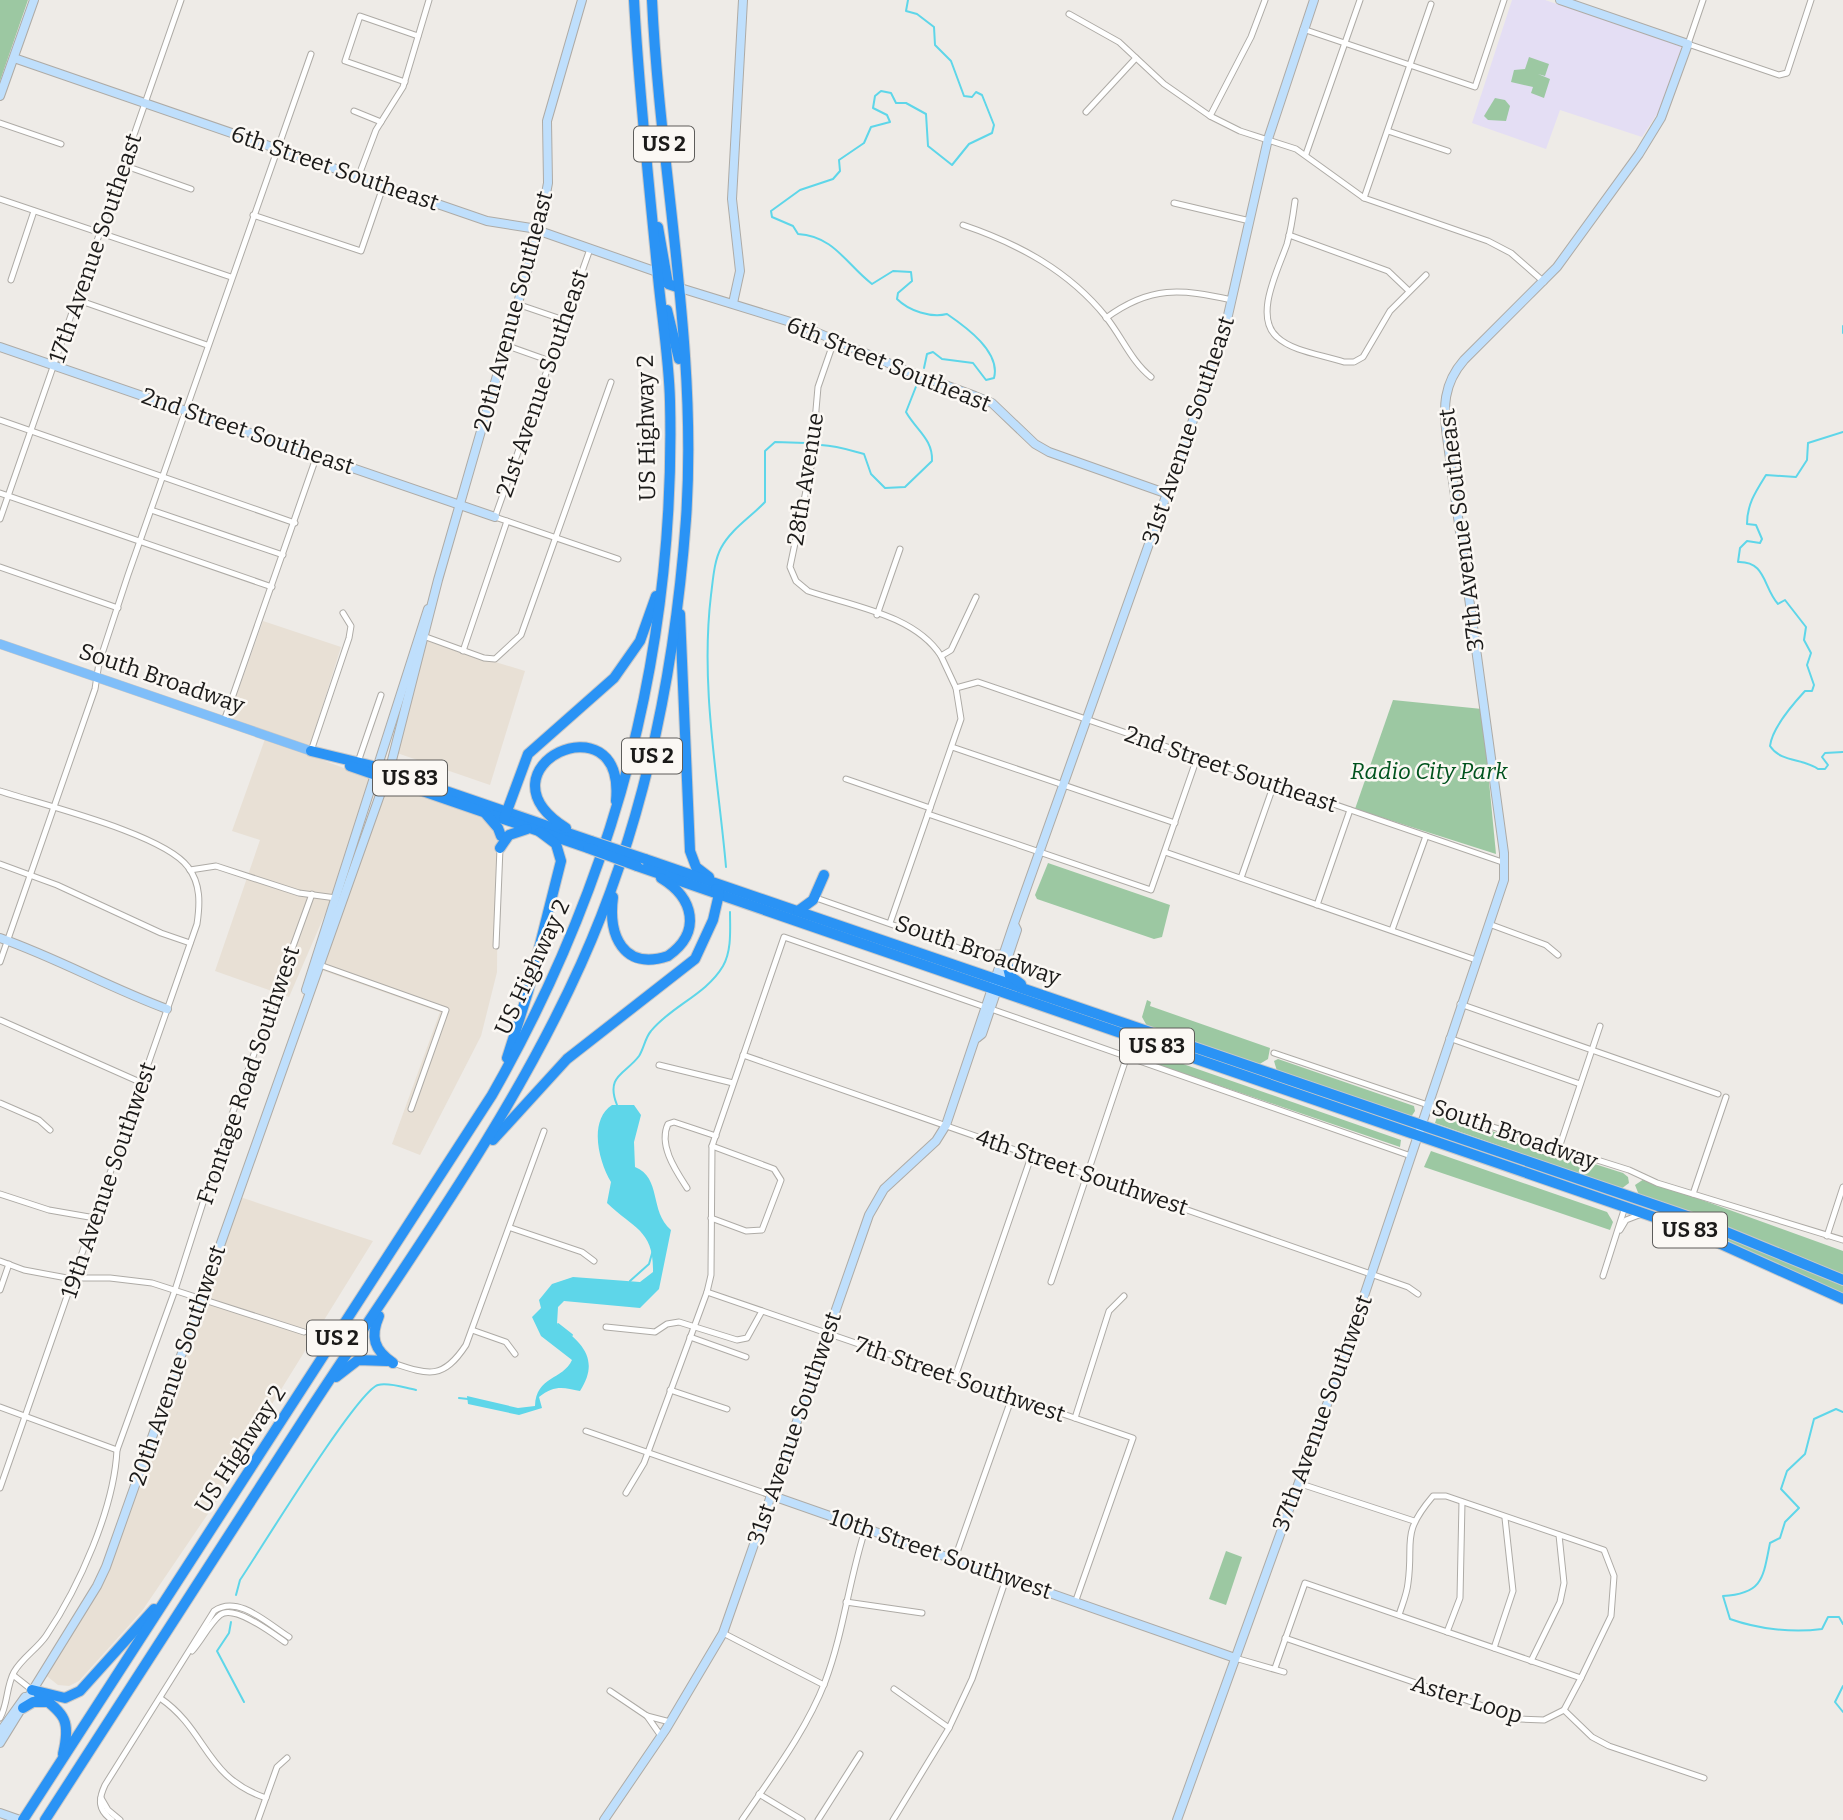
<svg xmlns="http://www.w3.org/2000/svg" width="1843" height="1820" font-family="Bitter,serif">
  <rect width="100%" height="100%" fill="#eeebe7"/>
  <g fill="#e8e0d5">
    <polygon points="263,621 341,647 310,746 228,719"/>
    <polygon points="427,641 525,671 490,785 397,753"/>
    <polygon points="265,739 371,778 328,907 289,997 215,971 260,840 232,831"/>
    <polygon points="388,782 479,814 495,830 498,845 497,972 481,1036 420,1155 392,1144 440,1012 321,970"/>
    <polygon points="237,1196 373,1241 240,1456 216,1502 142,1611 79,1681 69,1686 58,1685 43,1673 97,1588"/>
  </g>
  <polygon fill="#e4def4" points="1512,0 1545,0 1682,46 1659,111 1642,137 1560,110 1546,149 1472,123"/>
  <g fill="#9cc8a2">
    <polygon points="0,0 28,0 0,81"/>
    <polygon points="1529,57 1549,64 1545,76 1538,74 1550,79 1544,98 1531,93 1533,87 1511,82 1514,70 1525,69"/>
    <polygon points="1495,98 1505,100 1510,106 1506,121 1488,120 1484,116"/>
    <polygon points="1393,700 1482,709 1496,854 1355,809"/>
    <polygon points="1048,863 1170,905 1162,937 1154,939 1037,899 1035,895"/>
    <polygon points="1147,1000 1151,1002 1150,1006 1270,1048 1268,1059 1258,1065 1147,1026 1142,1017"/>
    <polygon points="1140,1049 1401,1140 1400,1147 1135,1057"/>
    <polygon points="1278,1059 1414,1106 1415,1111 1411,1117 1277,1071 1274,1061"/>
    <polygon points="1438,1114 1623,1173 1628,1177 1629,1183 1621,1189 1435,1123"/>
    <polygon points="1431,1151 1607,1212 1613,1222 1610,1230 1424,1167"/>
    <polygon points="1644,1179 1843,1251 1843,1277 1728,1227 1639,1195 1635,1185"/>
    <path d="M1697,1230C1748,1242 1795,1264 1843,1286V1295Z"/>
    <polygon points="1226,1551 1242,1557 1226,1605 1209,1599"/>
  </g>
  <path fill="#5ed6e9" d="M612,1105H634L641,1115L634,1142L635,1167C662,1178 649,1211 671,1230L659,1289L640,1308L564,1301L558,1307L557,1324C583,1343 600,1360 580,1391C563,1387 554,1385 539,1397L542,1408L519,1415L468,1404L467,1396L518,1408L535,1406C536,1376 563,1380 572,1360L541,1336L532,1317L541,1308L539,1300L552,1284L573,1277L640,1282L653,1272C654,1230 634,1229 607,1203L611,1182C599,1162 588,1121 612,1105Z"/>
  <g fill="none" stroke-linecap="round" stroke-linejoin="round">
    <g stroke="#5ed6e9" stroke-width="2">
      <path d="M908,0L906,11L917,14L934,27L935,45L951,61L964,96L972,97L976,92L982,95L994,125L992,133L969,144L952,165L928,146L926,114L906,103H896L891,93L881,91L875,96L873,108L887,115L890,122L871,127L864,143L839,160L840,171L833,179L800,190L771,211L772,217L793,226L798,234C834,236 847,265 872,284L893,271L911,272L912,281L898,293L897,299C909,311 931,318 947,314C966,327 1001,352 994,378L986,380L973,363L942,359L933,352L927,354L924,368"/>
      <polyline points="1843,326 1843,333"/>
      <path d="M1843,432L1808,443L1807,460L1796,477L1766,475C1756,491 1747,504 1747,524L1756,525L1762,539L1760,543L1747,541L1740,548L1738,562C1766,561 1763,587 1778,604L1785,600L1806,627L1804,640L1811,653L1807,665L1814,685L1812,691H1805C1793,704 1772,728 1770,746C1781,763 1803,758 1818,769H1825L1828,765L1822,757L1825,753L1843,752"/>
      <path d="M821,445C838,446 849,450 864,454L871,474L885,488L905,487L932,461C933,439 916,430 906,412L917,384"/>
      <path d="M726,867C718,777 700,686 711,595C713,580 714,561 721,548C731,529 751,517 765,502V451L775,442L806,443"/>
      <path d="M617,1105C605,1075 626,1074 639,1056C644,1048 645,1038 651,1031C671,1006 706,995 723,966C732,950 730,929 730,912"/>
      <polyline points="630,1281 649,1264 653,1250"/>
      <polyline points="558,1324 572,1335"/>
      <polyline points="459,1398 468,1399"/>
      <path d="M1843,1412L1836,1409L1814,1419L1805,1454L1787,1471L1781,1489L1799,1508L1785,1522L1780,1538L1770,1543C1763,1578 1763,1594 1723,1596L1730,1619C1758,1629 1792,1633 1822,1629L1828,1617H1839L1843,1624"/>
      <path d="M236,1595L240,1580C259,1552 357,1391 378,1385C389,1382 405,1388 416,1390"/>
      <polyline points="231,1622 229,1633 217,1651 244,1702"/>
      <polyline points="1843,1686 1835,1702 1843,1712"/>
    </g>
    <g stroke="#aeaba6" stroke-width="7">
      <g id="street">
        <polyline points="1703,0 1688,44 1779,75 1787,73 1811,0"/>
        <polyline points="1069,14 1119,42 1164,84 1210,116 1240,131 1296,149 1364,198 1488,241 1511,253 1544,282"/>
        <polyline points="1303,29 1475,87 1504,0"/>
        <polyline points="405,82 345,61 360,16 418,36"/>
        <polyline points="354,111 381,122"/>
        <polyline points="1086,112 1136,58"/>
        <polyline points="1210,116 1251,37 1265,0"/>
        <polyline points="0,123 61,144"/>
        <polyline points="1388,131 1448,151"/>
        <polyline points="1306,154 1360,0"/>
        <polyline points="123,165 191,189"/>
        <polyline points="359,175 376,130 403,87 429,0"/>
        <polyline points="1364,198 1431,4"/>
        <polyline points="0,199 231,277"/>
        <path d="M1295,201C1293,216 1291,230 1287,244C1279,268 1253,316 1277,337C1293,352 1324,355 1344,362H1354L1363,357L1390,311L1426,275"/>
        <polyline points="1174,203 1250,221"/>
        <polyline points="253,215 361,251 384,184"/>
        <path d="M963,225C1019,244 1069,271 1106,317C1122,337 1131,361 1151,377"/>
        <polyline points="1289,235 1388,271 1409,291"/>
        <polyline points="590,249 495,517 618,559"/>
        <polyline points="11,280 34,211"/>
        <polyline points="78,300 207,345"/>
        <polyline points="517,304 564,320"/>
        <path d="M1106,318C1151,285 1181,289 1232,300"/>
        <path d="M835,338L818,387L811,467L790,567L796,581L808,591C852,606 915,615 941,656"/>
        <polyline points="505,345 550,361"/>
        <polyline points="0,420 295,523"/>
        <polyline points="0,493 272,587"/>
        <polyline points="151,510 283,555"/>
        <polyline points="0,519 181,0"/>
        <polyline points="0,567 118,608"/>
        <polyline points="877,615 900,549"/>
        <polyline points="426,637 484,658 495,659 521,635 611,382"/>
        <polyline points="463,651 507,521"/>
        <polyline points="956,688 978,682 1505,863"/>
        <polyline points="224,721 317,455"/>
        <polyline points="952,747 1175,823"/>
        <polyline points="311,751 349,638 351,626 343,613"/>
        <polyline points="358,762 381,695"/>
        <polyline points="846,779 930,808"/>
        <path d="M0,791C43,805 164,834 188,867C201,884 200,904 197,924L0,1488"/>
        <polyline points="928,814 1151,890 1197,758"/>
        <polyline points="1165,852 1476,960"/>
        <polyline points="0,864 57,885 161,933 190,943"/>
        <polyline points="190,870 216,866 299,893 336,898"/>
        <polyline points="1241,878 1274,784"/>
        <polyline points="819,899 973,953 1004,953"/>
        <polyline points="1317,905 1350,810"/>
        <polyline points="890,923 961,719 956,688 941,656 951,650 976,597"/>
        <polyline points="1489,924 1546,945 1558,955"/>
        <polyline points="1392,930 1426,836"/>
        <polyline points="496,946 500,848"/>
        <polyline points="0,962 95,689 99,663 128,575 311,54"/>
        <polyline points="317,964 446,1010 411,1109"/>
        <polyline points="1460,1004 1718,1094"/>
        <polyline points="991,1009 1411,1156"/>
        <polyline points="0,1020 142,1083"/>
        <polyline points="1449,1038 1580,1084"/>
        <polyline points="1274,1053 1496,1128 1629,1170 1657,1183 1843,1240"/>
        <polyline points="743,1055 1408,1287 1418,1294"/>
        <polyline points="659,1065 733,1083"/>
        <polyline points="0,1103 39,1120 50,1130"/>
        <polyline points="1559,1148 1600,1026"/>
        <path d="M687,1188C676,1171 658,1145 668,1124L674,1122L716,1136"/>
        <polyline points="0,1194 49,1210 95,1218"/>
        <polyline points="1693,1194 1726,1097"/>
        <polyline points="711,1218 746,1231 762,1230 781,1180 774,1169 712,1146"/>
        <polyline points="511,1228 582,1252 594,1261"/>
        <polyline points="1620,1230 1626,1220 1639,1215"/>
        <polyline points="1827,1236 1843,1187"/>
        <polyline points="0,1261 24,1270 67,1278 110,1278 152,1283 304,1332"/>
        <polyline points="1603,1276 1625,1207"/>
        <polyline points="1051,1282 1133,1038"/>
        <polyline points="0,1290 9,1264"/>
        <polyline points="707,1292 1133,1438 1076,1600"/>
        <polyline points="606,1327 655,1332 667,1324 679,1322 737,1340 747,1338 762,1311"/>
        <polyline points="472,1330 506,1342 515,1354"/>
        <polyline points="690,1337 746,1357"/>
        <path d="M393,1363C429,1375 443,1380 466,1345L544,1131"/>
        <polyline points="955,1377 1032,1154"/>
        <polyline points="670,1390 727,1409"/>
        <polyline points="0,1407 117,1450"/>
        <polyline points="1075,1418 1109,1311 1124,1296"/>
        <polyline points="586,1431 770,1495"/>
        <polyline points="1298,1483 1414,1521"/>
        <polyline points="626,1493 644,1463 707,1292 711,1275 712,1146 784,937 985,1007"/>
        <polyline points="955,1558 1012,1397"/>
        <polyline points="846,1602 922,1613"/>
        <polyline points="1447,1632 1460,1598 1462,1502"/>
        <polyline points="723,1633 824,1685"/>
        <path d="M1285,1638L1521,1719L1544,1720L1564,1710L1581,1678L1611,1616L1614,1576L1604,1550L1446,1496H1433C1400,1535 1414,1540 1408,1583C1407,1594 1402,1605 1399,1615"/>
        <polyline points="1494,1648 1513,1591 1505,1518"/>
        <path d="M192,1651C202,1640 209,1624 220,1615C234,1604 272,1633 285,1642"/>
        <polyline points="1235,1658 1284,1672"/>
        <polyline points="1531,1661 1560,1602 1564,1583 1559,1535"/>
        <polyline points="1275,1668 1305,1583 1581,1678"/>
        <polyline points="13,1675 32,1690"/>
        <polyline points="894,1689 949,1728"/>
        <polyline points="610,1691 647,1716 670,1722"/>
        <path d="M160,1698C208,1731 204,1777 266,1798"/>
        <polyline points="1564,1710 1592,1737 1609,1746 1704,1778"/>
        <polyline points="647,1716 661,1736"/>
        <path d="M0,1718C8,1704 6,1687 14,1672C22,1658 37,1649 46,1636C79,1587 114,1509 117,1450L175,1290L226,1131L312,894"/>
        <polyline points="759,1794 802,1820"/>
        <polyline points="101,1798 108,1810 120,1820"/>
        <path d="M112,1820C98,1810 98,1800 105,1785L214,1611C238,1594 268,1624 289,1637"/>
        <polyline points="258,1820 277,1767 287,1758"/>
        <path d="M742,1820C771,1777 806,1731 825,1682C844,1632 849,1578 866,1527"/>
        <polyline points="818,1820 860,1754"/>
        <polyline points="893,1820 949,1728 972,1679 1007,1576"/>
      </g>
    </g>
    <g stroke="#aeaba6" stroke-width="10">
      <g id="secondary">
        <polyline points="14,58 487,221 531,228 657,272"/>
        <polyline points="0,96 34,0"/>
        <polyline points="677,287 797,324 907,371 975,396 992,403 1035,444 1049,452 1165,493"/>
        <polyline points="733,303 740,271 732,199 743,0"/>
        <polyline points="0,347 495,517"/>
        <path d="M0,938C57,958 110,988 167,1009"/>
        <polyline points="306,990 428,609"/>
        <polyline points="977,1038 982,1034 1017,930 1015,926"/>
        <polyline points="770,1495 1235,1658"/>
        <polyline points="0,1732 25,1697"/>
        <polyline points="0,1743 97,1586 106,1567 391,764 438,580 539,230 548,183 547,121 582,0"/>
        <polyline points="0,1813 20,1820"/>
        <polyline points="604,1820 666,1729 723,1633 869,1215 884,1189 936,1141 946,1125 1012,929 1224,333 1268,139 1314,0"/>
        <path d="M1177,1820L1334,1385L1504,880V853L1447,437C1443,408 1443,384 1464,360L1557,267L1639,154L1661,118L1688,44L1560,0"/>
      </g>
    </g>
    <g stroke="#c8c8c8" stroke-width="10">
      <polyline id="primary" points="0,644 311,751"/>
    </g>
    <g stroke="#c8c8c8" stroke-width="12">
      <g id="highway">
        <polyline points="658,227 668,284 677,287"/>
        <polyline points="667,310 679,359"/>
        <polyline points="680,614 690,851 696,867 709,877"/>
        <polyline points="311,751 373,766 591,841"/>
        <polyline points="350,766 588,848"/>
        <polyline points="486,814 498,828 501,836"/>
        <polyline points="504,819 528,754 614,678 640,641 656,596"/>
        <path d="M566,828C471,768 626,695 616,801"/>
        <polyline points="500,848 509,835 527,829"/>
        <polyline points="645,859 1690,1217 1843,1280"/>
        <polyline points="637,866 1683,1227 1843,1299"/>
        <path d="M613,897C608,935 623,971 668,956C702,932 694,898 661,878"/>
        <polyline points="798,911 813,900 824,875"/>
        <polyline points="1007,963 1010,976 1021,984"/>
        <polyline points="507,1058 528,992 561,861 556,844 540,832"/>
        <polyline points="493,1140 567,1059 695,959 713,920 719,894 716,889"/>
        <path d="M379,1316C370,1337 374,1350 393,1363"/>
        <polyline points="336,1377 358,1360 387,1361"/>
        <polyline points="32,1690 65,1698 80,1691 154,1609"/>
        <path d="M39,1695C65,1714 71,1721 63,1754"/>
        <polyline points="23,1708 33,1702 49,1702"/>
        <path d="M23,1820L492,1095C615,879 676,651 670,401C669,360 662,318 658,277C649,185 639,93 634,0"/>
        <path d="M45,1820C134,1683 222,1545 311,1408C405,1264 510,1122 581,964C644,824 675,672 686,519C698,346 660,173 652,0"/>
      </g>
    </g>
    <use href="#street" stroke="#fff" stroke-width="5"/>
    <use href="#secondary" stroke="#bfdffc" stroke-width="8"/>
    <use href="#primary" stroke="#7fbef9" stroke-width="9"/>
    <use href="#highway" stroke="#2a93f5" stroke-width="10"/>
    <g stroke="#c8c8c8" stroke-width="12" stroke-linecap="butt">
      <g id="highway-bridge">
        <polyline points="591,841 645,859"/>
        <polyline points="588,848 637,866"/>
      </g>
    </g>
    <use href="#highway-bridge" stroke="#2a93f5" stroke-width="10"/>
  </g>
  <g text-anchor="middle" stroke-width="5" stroke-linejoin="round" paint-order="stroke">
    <g fill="#fbf8f4" stroke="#5e5d5b" stroke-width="2">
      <rect x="634" y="126.5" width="60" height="35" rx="5"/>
      <rect x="622" y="738.5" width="60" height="35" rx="5"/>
      <rect x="373" y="760.5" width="74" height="35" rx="5"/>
      <rect x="1120" y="1028.5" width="74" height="35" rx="5"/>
      <rect x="1653" y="1212.5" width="74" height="35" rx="5"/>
      <rect x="307" y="1320.5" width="60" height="35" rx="5"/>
    </g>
    <g font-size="21" font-weight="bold" fill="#1b1a19">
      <text x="664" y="151">US 2</text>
      <text x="652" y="763">US 2</text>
      <text x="410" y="785">US 83</text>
      <text x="1157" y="1053">US 83</text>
      <text x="1690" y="1237">US 83</text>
      <text x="337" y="1345">US 2</text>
    </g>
    <g font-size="23" fill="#1b1a19" stroke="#fbf8f4">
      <text transform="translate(335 168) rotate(19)" y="8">6th Street Southeast</text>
      <text transform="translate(95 248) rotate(-71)" y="8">17th Avenue Southeast</text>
      <text transform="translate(513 311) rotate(-75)" y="8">20th Avenue Southeast</text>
      <text transform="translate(889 364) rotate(22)" y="8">6th Street Southeast</text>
      <text transform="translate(542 383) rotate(-71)" y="8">21st Avenue Southeast</text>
      <text transform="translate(646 428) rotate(-91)" y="8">US Highway 2</text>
      <text transform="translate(1188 430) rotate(-71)" y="8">31st Avenue Southeast</text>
      <text transform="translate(248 431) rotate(19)" y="8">2nd Street Southeast</text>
      <text transform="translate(805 479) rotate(-81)" y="8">28th Avenue</text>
      <text transform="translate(1461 530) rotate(-97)" y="8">37th Avenue Southeast</text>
      <text transform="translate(162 678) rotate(19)" y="8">South Broadway</text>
      <text transform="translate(1231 769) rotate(19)" y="8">2nd Street Southeast</text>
      <text transform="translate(978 950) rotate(19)" y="8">South Broadway</text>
      <text transform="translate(532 967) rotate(-65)" y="8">US Highway 2</text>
      <text transform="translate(248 1075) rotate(-71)" y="8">Frontage Road Southwest</text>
      <text transform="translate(1515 1134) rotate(19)" y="8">South Broadway</text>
      <text transform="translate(1082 1172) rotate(19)" y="8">4th Street Southwest</text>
      <text transform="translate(108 1180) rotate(-71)" y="8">19th Avenue Southwest</text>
      <text transform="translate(177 1365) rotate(-71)" y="8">20th Avenue Southwest</text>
      <text transform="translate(960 1379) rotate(19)" y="8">7th Street Southwest</text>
      <text transform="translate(1322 1413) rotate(-70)" y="8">37th Avenue Southwest</text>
      <text transform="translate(794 1428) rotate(-71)" y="8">31st Avenue Southwest</text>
      <text transform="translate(240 1449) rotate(-57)" y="8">US Highway 2</text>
      <text transform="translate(941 1554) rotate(19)" y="8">10th Street Southwest</text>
      <text transform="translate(1467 1699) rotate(17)" y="8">Aster Loop</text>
    </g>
    <g font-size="23" font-style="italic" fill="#00531e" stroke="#fbf8f4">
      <text x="1429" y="779">Radio City Park</text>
    </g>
  </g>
</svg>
